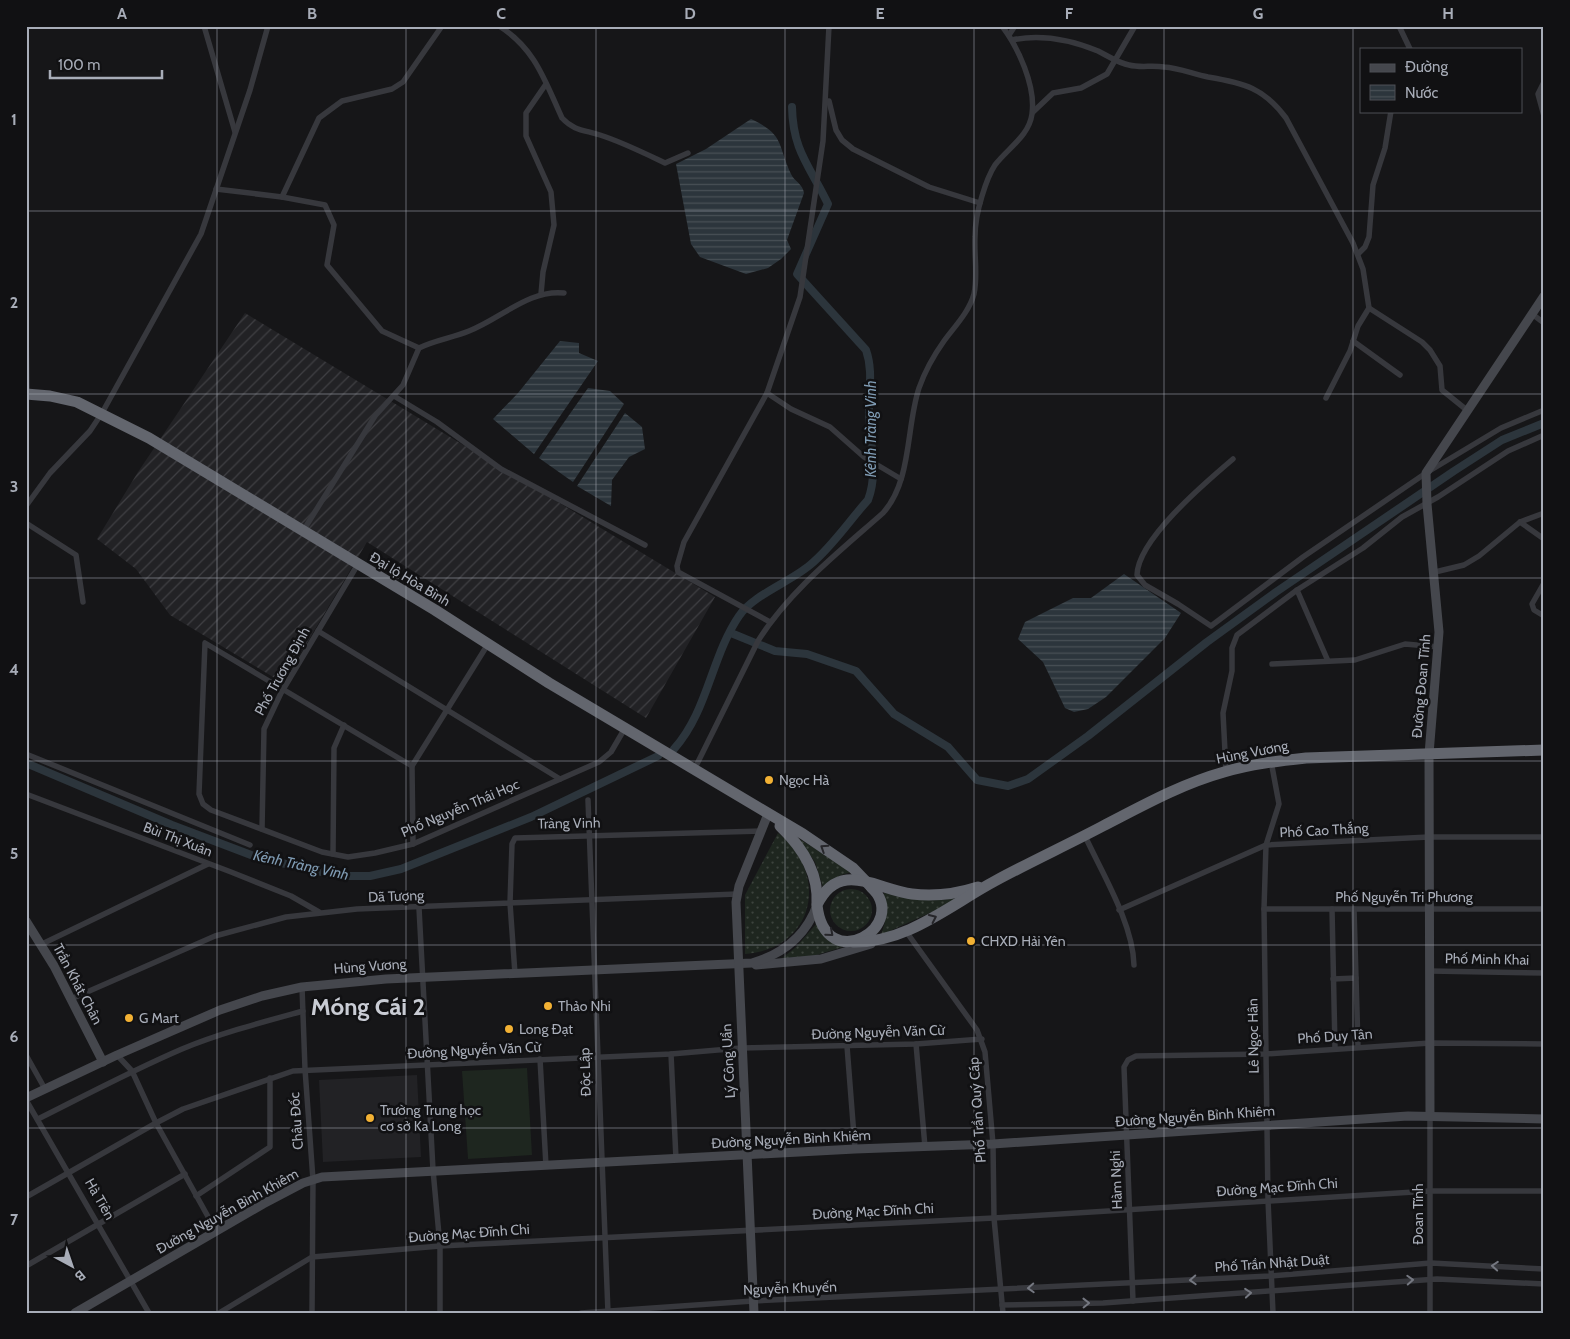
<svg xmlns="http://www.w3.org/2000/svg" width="1570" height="1339" font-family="Cabin,sans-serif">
  <defs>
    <pattern id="industrial-furrows" width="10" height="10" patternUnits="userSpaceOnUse" patternTransform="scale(1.25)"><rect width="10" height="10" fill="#222225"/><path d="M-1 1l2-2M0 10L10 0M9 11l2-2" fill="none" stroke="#3f3f43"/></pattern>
    <pattern id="grass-dots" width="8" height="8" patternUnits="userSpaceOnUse" patternTransform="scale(1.25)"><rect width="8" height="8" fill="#1e261f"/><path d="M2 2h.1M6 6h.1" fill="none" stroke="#3c433d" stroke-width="1.8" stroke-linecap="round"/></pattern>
    <pattern id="water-rules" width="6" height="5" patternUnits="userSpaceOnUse" patternTransform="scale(1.25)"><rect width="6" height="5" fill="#2c353c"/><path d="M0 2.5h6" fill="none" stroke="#485056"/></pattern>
  </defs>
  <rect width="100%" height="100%" fill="#161618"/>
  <polygon fill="#222225" points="417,1075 421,1157 323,1162 319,1080"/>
  <polygon fill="url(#industrial-furrows)" points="245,313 715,597 646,718 367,542 283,683 170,615 136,569 97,539 138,472"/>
  <g fill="url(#grass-dots)">
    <path d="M778,833C830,875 815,948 745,954V895Z"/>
    <polygon points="798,838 852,872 841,875 823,887 815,862"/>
    <circle cx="851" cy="910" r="21"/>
    <path d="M884,893C912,896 923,904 955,898L956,901L881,935L885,922Z"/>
    <polygon points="817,923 830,939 843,947 813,956 781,959 796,947"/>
  </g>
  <polygon fill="#1e261f" points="527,1068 532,1155 468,1159 462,1071"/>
  <g fill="url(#water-rules)">
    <path d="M751,119C785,135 777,144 791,174C794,181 803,184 804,193L787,240L791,249L781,259L768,268L746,274L700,257L691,244L676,164L706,149Z"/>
    <polygon points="560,341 579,343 579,353 598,361 534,454 493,419 518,393"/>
    <polygon points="588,388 610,391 624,404 573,482 539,458"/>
    <polygon points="625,413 642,427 645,449 629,457 612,480 611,506 577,486"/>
    <polygon points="1124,574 1181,613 1165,638 1106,697 1088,709 1074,712 1065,708 1043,662 1018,639 1025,622 1073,598 1091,598"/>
  </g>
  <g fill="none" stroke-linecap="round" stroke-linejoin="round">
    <g stroke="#2c353c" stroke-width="8">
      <polyline points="731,633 775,651 807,654 856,671 894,714 948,747 977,780 1008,786 1028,779 1088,736 1207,642 1276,592 1454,471 1502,440 1544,423"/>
      <path d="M674,749C708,711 711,657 739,616C753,595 790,582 810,565C832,547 849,521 868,500C879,472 869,440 869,411C869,389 873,370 866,350L797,274L828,204C810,166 793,152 792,107"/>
      <polyline points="26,763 172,825 259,858 340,876 370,876 401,869 531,817 658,756"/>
    </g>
    <g stroke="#37383d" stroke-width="5.5">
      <polyline points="204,26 235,132"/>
      <path d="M499,26C535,48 545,81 562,118C574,131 585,130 600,135C622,142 644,153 665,163L688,153"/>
      <polyline points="1399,26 1410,49"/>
      <polyline points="1009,35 1015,26"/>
      <path d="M1012,40C1040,34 1071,40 1098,51C1108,56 1118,63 1129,65C1140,68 1152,65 1164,67C1179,68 1193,74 1208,77C1244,83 1264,88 1286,118L1353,243L1363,269L1369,308L1422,342L1430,350L1440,366L1442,390L1468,411"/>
      <polyline points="1544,82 1538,94 1544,116"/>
      <polyline points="829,101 836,130 842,140 853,149 929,187 980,203"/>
      <polyline points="1033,112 1053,93 1081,88 1107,74 1135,26"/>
      <polyline points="216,189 282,197 325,205 334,225 327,265 382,331 419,348"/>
      <polyline points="282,197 319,118 342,101 392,89 403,82 442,26"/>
      <polyline points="1358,254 1365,247 1369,237 1373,185 1385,148 1391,111"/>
      <polyline points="541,294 543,272 554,225 551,192 526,136 526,113 546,84"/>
      <polyline points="1532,314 1544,323"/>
      <polyline points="26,329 27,394"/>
      <polyline points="1353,341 1400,375"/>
      <polyline points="767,393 791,409 830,427 864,457 901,479"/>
      <polyline points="394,396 437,422 501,469 645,545"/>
      <polyline points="1326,398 1350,351 1358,326 1369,308"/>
      <path d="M1233,459C1206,482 1138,539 1137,575L1145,585L1178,604L1211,626L1303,557L1426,473L1501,428L1544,410"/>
      <polyline points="26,506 50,473 90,431 102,413 201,234 250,90 268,26"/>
      <polyline points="1520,522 1544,539"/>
      <polyline points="26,523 76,555 83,602"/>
      <path d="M303,531L375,416L403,385L419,348C435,340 452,338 469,331C500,319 530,289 564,293"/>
      <polyline points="1435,572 1464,565 1479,556 1520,522 1544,513"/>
      <polyline points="1544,583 1532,604 1534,610 1544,616"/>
      <polyline points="1297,590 1328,661"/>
      <polyline points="770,622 678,572 677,566 684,542 767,393 800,297 823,141 829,26"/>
      <polyline points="318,631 560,779"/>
      <polyline points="1272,664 1355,660 1405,644 1439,647"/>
      <polyline points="26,754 250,845"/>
      <polyline points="1271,761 1279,804 1266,845 1264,909 1268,1200 1273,1313"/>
      <polyline points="412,766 205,643 199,794 203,804 211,810 322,852 348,857 375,853 413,844 599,762 611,752 625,728"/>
      <path d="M694,770L758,641C789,591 839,552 883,513C912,481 906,427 919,388C925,371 934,355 944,341C955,326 969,312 974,294C978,275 974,256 975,237C975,223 978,209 982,196C985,186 989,174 995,165C1008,148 1029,136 1032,114C1036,86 1018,47 1002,26"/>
      <polyline points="1226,771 1223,713 1232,671 1232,648 1237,635 1297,590 1363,548 1402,517 1438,497 1508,451 1544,435"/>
      <polyline points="26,794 231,872 291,896 319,912"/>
      <polyline points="588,800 608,1313"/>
      <polyline points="262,829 264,729 281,693 358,564"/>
      <path d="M1085,836C1102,873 1133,923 1134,965"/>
      <polyline points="413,844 412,766 488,644"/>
      <polyline points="333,854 334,748 344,725"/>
      <polyline points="419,908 433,1170 440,1246 440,1313"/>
      <polyline points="1264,909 1544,909"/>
      <polyline points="1332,909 1335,1048"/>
      <polyline points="1354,909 1358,1046"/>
      <polyline points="1119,910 1266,845 1429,837 1544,837"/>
      <polyline points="905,930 977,1030 985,1052 993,1144 994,1218 1003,1313"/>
      <polyline points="42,944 208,864"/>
      <polyline points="1430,971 1544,973"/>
      <polyline points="515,974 510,903 512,844 515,838 762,831"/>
      <polyline points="1333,979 1356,978"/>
      <polyline points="302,987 305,1069 313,1180 312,1313"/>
      <polyline points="71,999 215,936 286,917 357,909 737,894"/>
      <polyline points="916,1044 925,1147"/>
      <polyline points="847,1046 855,1149"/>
      <polyline points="671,1054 676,1159"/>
      <polyline points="26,1055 45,1089"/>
      <polyline points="117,1055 132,1071 156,1123 216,1231"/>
      <polyline points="540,1059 546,1166"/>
      <polyline points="26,1100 149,1313"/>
      <polyline points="1430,1115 1430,1313"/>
      <path d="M38,1119C86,1095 133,1070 182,1049C221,1033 263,1022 303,1011"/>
      <polyline points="196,1196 270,1147 270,1078"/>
      <polyline points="26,1197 156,1123 183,1109 293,1071 671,1054 741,1048 916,1044 982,1039"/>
      <polyline points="26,1266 185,1174"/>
      <polyline points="1133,1301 1124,1067 1128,1060 1136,1056 1266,1054 1430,1043 1544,1044"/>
      <polyline points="1002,1305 1103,1303 1437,1279 1544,1284"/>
      <polyline points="219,1313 312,1257 440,1246 994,1218 1430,1191 1544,1191"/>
      <polyline points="581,1313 753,1301 1270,1276 1431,1263 1544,1269"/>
    </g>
    <g stroke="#45474d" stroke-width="9">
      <polyline points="26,921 54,966 103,1062"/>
      <polyline points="756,965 821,959 871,944"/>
      <path d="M26,1098L117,1055L220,1010L262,996L302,987L386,979L752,963C783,954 806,936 817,905"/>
      <polyline points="1430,1115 1429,754 1439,632 1427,504 1426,473 1544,296"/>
      <polyline points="75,1313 263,1204 303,1183 322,1177 855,1149 993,1144 1408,1116 1544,1119"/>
      <polyline points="754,1313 736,902 739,886 768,814"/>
    </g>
    <g stroke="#63666e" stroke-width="11">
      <polyline points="26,394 50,396 77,402 149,438 435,610 549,683 803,834 853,868 875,891"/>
      <path d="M780,826C802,847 819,872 817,904"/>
      <path d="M871,887C912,925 825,978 817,905C839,859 876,889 912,894C935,897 956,894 978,887"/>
      <path d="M853,942C907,943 950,905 995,881C1030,862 1067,845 1103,826C1142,806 1181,784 1224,772C1251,764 1278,761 1306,758L1544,750"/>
    </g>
  </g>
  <defs><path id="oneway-chevron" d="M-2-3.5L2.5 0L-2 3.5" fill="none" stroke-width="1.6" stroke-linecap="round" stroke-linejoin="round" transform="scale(1.25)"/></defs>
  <g stroke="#26262a">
    <use href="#oneway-chevron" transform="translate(824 848) rotate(-147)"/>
    <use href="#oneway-chevron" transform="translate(933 918) rotate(-25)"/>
    <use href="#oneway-chevron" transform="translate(830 933) rotate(41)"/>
  </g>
  <g stroke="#757881">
    <use href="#oneway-chevron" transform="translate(1495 1266) rotate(-176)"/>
    <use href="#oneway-chevron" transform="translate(1193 1280) rotate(177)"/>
    <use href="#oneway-chevron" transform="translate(1410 1280) rotate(-3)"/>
    <use href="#oneway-chevron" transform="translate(1031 1288) rotate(177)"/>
    <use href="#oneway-chevron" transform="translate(1248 1293) rotate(-5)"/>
    <use href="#oneway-chevron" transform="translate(1086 1303) rotate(-1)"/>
  </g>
  <path fill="none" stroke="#a8adb8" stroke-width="1" stroke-opacity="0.55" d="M217,26V1313M406,26V1313M596,26V1313M785,26V1313M974,26V1313M1164,26V1313M1353,26V1313M26,211H1544M26,394H1544M26,578H1544M26,761H1544M26,945H1544M26,1128H1544"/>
  <g fill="#f2b134" stroke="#111113" stroke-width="2">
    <circle cx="769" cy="780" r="5"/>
    <circle cx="971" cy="941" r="5"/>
    <circle cx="548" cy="1006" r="5"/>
    <circle cx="129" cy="1018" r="5"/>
    <circle cx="509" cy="1029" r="5"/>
    <circle cx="370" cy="1118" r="5"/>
  </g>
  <g text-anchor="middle" stroke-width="5" stroke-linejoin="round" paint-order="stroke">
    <g font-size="14" fill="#a8adb8" stroke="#111113">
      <text transform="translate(410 579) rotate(31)" y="5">Đại lộ Hòa Bình</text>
      <text transform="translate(282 671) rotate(-61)" y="5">Phố Trương Định</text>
      <text transform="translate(1421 686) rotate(-85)" y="5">Đường Đoan Tĩnh</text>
      <text transform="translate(1252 752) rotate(-11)" y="5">Hùng Vương</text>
      <text transform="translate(460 808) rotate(-23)" y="5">Phố Nguyễn Thái Học</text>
      <text transform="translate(569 823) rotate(-1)" y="5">Tràng Vinh</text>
      <text transform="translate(1324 830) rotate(-3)" y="5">Phố Cao Thắng</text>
      <text transform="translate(178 839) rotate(21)" y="5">Bùi Thị Xuân</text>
      <text transform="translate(396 896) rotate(-2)" y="5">Dã Tượng</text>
      <text x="1404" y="902">Phố Nguyễn Tri Phương</text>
      <text transform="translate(1487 959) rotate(1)" y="5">Phố Minh Khai</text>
      <text transform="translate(370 966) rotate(-4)" y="5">Hùng Vương</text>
      <text transform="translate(78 984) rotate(62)" y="5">Trần Khát Chân</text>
      <text transform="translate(878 1032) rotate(-2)" y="5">Đường Nguyễn Văn Cừ</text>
      <text transform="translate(1253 1036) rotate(-91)" y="5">Lê Ngọc Hân</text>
      <text transform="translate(1335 1036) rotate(-4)" y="5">Phố Duy Tân</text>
      <text transform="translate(474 1050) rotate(-3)" y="5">Đường Nguyễn Văn Cừ</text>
      <text transform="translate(728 1061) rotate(-93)" y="5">Lý Công Uẩn</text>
      <text transform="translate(585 1072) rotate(-92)" y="5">Độc Lập</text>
      <text transform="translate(977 1110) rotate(-94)" y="5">Phố Trần Quý Cáp</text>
      <text transform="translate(1195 1116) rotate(-4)" y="5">Đường Nguyễn Bỉnh Khiêm</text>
      <text transform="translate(296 1121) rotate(-94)" y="5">Châu Đốc</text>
      <text transform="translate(791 1139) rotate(-3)" y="5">Đường Nguyễn Bỉnh Khiêm</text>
      <text transform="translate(1116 1180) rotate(-92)" y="5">Hàm Nghi</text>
      <text transform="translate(1277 1187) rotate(-4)" y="5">Đường Mạc Đĩnh Chi</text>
      <text transform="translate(100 1199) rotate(60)" y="5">Hà Tiên</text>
      <text transform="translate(227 1211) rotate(-29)" y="5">Đường Nguyễn Bỉnh Khiêm</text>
      <text transform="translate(873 1211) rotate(-3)" y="5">Đường Mạc Đĩnh Chi</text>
      <text transform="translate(1418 1214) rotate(-90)" y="5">Đoan Tĩnh</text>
      <text transform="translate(469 1233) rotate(-4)" y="5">Đường Mạc Đĩnh Chi</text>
      <text transform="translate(1272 1263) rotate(-4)" y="5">Phố Trần Nhật Duật</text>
      <text transform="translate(790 1288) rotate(-2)" y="5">Nguyễn Khuyến</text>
    </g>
    <g font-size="14" fill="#a8adb8" stroke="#111113" text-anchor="start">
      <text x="779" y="785">Ngọc Hà</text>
      <text x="981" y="946">CHXD Hải Yên</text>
      <text x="558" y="1011">Thảo Nhi</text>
      <text x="139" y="1023">G Mart</text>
      <text x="519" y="1034">Long Đạt</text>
      <text x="380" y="1115">Trường Trung học<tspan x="380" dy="16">cơ sở Ka Long</tspan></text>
    </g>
    <g font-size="15" font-style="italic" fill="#7f9bb3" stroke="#111113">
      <text transform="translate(871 429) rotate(-90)" y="5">Kênh Tràng Vinh</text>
      <text transform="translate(301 865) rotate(12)" y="5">Kênh Tràng Vinh</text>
    </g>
    <g font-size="24" font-weight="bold" fill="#c9ccd4" stroke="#111113">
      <text x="368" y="1015">Móng Cái 2</text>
    </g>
  </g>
  <rect width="1570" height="1339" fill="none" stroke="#111113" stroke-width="55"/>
  <rect x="1360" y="48" width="162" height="65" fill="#111113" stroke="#4d4f55"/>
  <rect x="1370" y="64" width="25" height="8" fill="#45474d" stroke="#4d4f55"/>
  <text x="1405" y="72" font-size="15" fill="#a8adb8">Đường</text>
  <rect x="1370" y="85" width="25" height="15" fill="url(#water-rules)" stroke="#4d4f55"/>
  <text x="1405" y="98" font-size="15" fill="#a8adb8">Nước</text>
  <g transform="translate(72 1266) rotate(140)" stroke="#111113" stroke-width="4" paint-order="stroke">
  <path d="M0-4L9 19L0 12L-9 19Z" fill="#a8adb8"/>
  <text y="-8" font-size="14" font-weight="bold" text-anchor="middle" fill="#a8adb8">B</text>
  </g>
  <path d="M50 70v8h112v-8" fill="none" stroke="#a8adb8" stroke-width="2.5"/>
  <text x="58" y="70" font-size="15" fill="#a8adb8" stroke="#111113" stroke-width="4" paint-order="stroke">100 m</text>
  <rect x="28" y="28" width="1514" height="1284" fill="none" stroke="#a8adb8" stroke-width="2"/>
  <g font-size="16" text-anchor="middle" font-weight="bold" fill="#a8adb8">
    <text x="122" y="19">A</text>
    <text x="312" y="19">B</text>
    <text x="501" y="19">C</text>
    <text x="690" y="19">D</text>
    <text x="880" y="19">E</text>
    <text x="1069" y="19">F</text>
    <text x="1258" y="19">G</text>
    <text x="1448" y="19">H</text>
    <text x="14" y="125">1</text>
    <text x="14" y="308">2</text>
    <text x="14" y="492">3</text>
    <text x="14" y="675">4</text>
    <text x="14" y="859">5</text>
    <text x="14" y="1042">6</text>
    <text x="14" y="1225">7</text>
  </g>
</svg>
